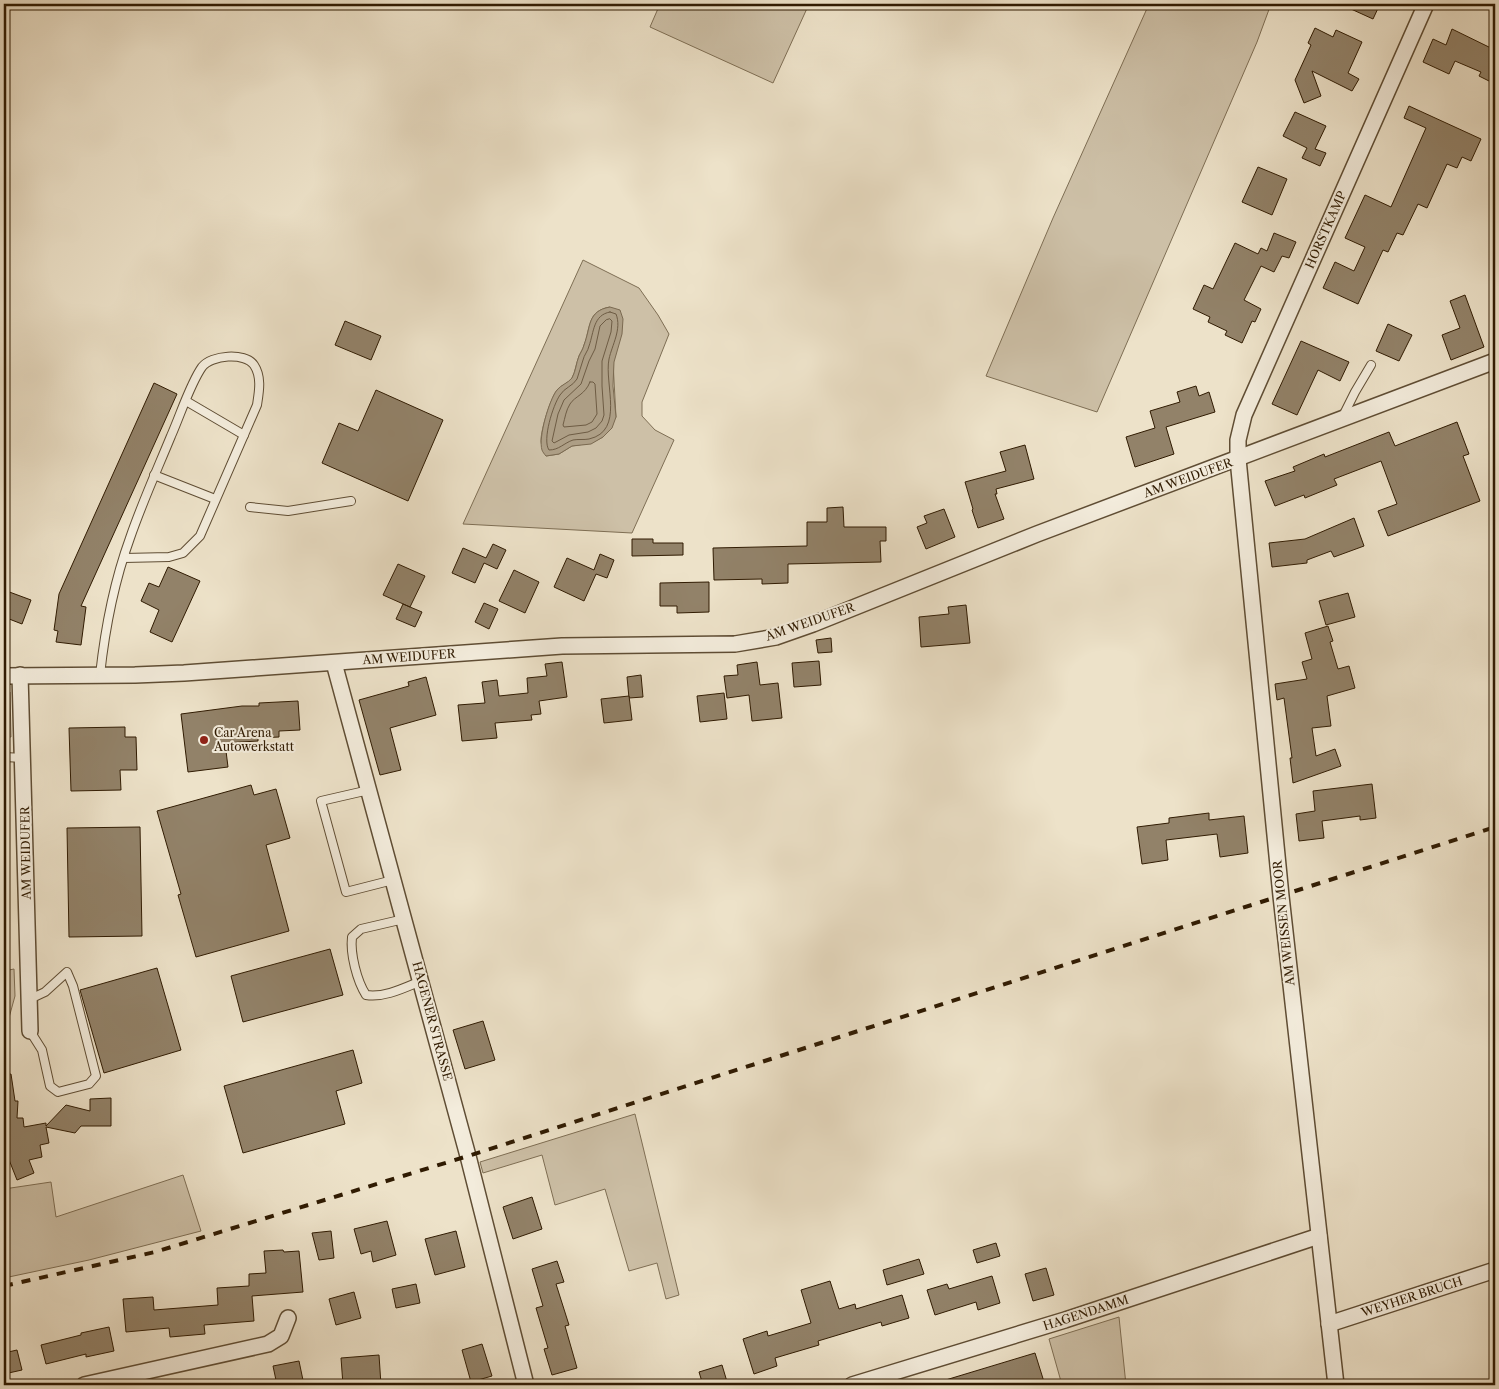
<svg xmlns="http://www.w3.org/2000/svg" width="1499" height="1389" font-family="'Libre Caslon Text',serif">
  <rect width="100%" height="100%" fill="#ede2c9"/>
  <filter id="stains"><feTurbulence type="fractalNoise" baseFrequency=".004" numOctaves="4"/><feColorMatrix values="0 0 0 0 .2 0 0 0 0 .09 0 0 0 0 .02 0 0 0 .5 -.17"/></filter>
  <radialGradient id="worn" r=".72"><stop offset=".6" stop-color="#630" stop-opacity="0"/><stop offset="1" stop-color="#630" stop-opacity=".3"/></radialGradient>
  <g fill="#cdc0a7" stroke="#7e6e54" fill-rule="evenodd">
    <polygon points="660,4 809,4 773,83 650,27"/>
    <polygon points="1149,4 1271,4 1257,42 1097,412 986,376 1053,218"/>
    <path d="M583,260L639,288L658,315L669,334L642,402V416L655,430L674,440L632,533L463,524ZM610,307L616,417L603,437L591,443L572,446L559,454L546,456C545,452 541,446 541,442C540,432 551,397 557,390C561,385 569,383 572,378C575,372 576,365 578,359C579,354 583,350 584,345C591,327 587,311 610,307Z"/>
    <polygon points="4,691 10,692 11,737 4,737"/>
    <polygon points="14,969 15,996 7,1025 9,1058 4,1059 4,971"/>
    <polygon points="635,1114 679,1295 666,1299 657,1263 629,1271 605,1189 555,1205 542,1155 483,1173 480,1162"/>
    <polygon points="183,1175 201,1231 89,1260 4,1278 4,1189 51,1182 56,1217"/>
    <polygon points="1119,1317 1126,1385 1062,1385 1049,1339"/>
  </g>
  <path fill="#ad9e85" stroke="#7b6a51" d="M610,307L620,310L623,319L622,334L614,362L613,386L616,417L612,428L603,437L591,444L572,446L559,454L546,456C545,455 542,451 542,450C538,438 549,400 557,390C561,385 568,383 572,378C576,371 576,363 579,356C581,352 583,349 584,345C591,327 587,311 610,307Z"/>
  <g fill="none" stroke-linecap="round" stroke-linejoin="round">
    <g stroke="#6e5c44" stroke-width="1">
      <path d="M610,312L616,314C622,329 612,345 609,359C604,384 625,431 589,439C584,440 578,439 573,440C564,443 559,450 549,450C542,440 553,405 560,395C564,388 573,386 577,379C579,373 581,366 583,360C584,355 588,351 589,346C594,332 593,315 610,312Z"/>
      <polygon points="610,319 612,321 611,332 602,361 602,386 604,415 602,421 596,428 588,432 569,435 554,443 552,441 558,414 564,400 581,384 589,361 595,349 600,326 606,320"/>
      <path d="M590,382H593L595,384L597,414L592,422L586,425L564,427L563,425C565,418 566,410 570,404C575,396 585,395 590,382Z"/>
    </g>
  </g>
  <g fill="#928269" stroke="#301b02">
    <polygon points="1340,4 1380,4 1373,19"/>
    <polygon points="1315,28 1333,37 1336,30 1362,42 1348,73 1359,79 1352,91 1312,71 1321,96 1304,103 1295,80 1311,45 1308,43"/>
    <polygon points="1452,29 1495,50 1495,84 1479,76 1481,72 1455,61 1449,74 1423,62 1433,39 1446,45"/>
    <polygon points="1409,106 1481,139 1471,161 1462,157 1457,168 1447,164 1427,208 1418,204 1403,235 1397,233 1388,252 1383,250 1358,304 1323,288 1335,262 1354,271 1365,247 1345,238 1365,195 1391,207 1426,128 1404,118"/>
    <polygon points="1295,112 1326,126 1315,149 1326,153 1320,166 1302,158 1307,148 1283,136"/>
    <polygon points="1258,167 1287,179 1272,215 1242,202"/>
    <polygon points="1274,233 1296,242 1289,258 1282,256 1274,272 1261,266 1244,300 1261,309 1255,322 1252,321 1242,343 1225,335 1227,331 1208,322 1210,317 1193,309 1204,285 1213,289 1235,243 1258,254 1261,248 1267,251"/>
    <polygon points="1465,295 1484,347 1451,360 1442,335 1460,328 1450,301"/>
    <polygon points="345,321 381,336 371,360 335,345"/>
    <polygon points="1388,324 1412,335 1399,361 1376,351"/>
    <polygon points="1301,341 1349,362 1340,381 1318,370 1297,415 1272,404"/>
    <polygon points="154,383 177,394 81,606 86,607 81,645 56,642 58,631 54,630 59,594"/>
    <polygon points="1196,386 1199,396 1209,392 1215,412 1166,427 1174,454 1135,467 1126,437 1155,428 1150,411 1180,402 1177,392"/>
    <polygon points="376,390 443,420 408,501 322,463 339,423 358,431"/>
    <polygon points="1457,422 1469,454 1463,456 1480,501 1388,536 1378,511 1397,504 1381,461 1334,479 1337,485 1305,498 1304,495 1275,506 1265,481 1295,471 1293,467 1324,454 1325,457 1389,432 1395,446"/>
    <polygon points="1025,445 1034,479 996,489 997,494 995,494 1004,519 978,528 972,510 973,509 965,482 1006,471 1000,452"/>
    <polygon points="843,507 844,527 886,527 886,541 880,541 881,562 788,564 788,583 762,584 762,579 714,580 713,548 807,546 807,522 827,522 827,508"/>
    <polygon points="944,509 955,537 926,549 917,527 927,523 924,516"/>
    <polygon points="1354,518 1364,546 1334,557 1331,551 1307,560 1307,563 1272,567 1269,543 1305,539"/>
    <polygon points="632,539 653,539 653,543 683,543 683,555 632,556"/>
    <polygon points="493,544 506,550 497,569 484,563 475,583 452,573 463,548 486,558"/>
    <polygon points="600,554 614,560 607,578 596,574 584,601 554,587 567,558 594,570"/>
    <polygon points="398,564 425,576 410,607 422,612 415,627 396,619 403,604 410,607 383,595"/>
    <polygon points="168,567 200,581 172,642 150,632 159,610 141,601 149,583 159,587"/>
    <polygon points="514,570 539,582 525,613 499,601"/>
    <polygon points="709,582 709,612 677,613 677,606 660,606 660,583"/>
    <polygon points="4,590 31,600 22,624 4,617"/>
    <polygon points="1348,593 1355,617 1326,625 1319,601"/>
    <polygon points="484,603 498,609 489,629 475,622"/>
    <polygon points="966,605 970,643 921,647 919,617 949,614 948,607"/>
    <polygon points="1328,626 1333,641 1330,642 1338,669 1349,666 1355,688 1327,696 1331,726 1312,728 1316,756 1335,749 1341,766 1293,783 1290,758 1292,758 1284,698 1277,700 1275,684 1307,679 1302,662 1312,659 1305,633"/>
    <polygon points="831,638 832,652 818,653 816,640"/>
    <polygon points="819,661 821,685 794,687 792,663"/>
    <polygon points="562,662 567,697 539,701 541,714 531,715 532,720 495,723 497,738 462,741 458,705 485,703 482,682 497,680 499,696 528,693 527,678 547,676 545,664"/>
    <polygon points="757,662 760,685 778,683 782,718 752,721 749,695 727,698 724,676 738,675 737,665"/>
    <polygon points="641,675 643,697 629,698 627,677"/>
    <polygon points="426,677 436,715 390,728 401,770 380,775 359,700 409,686 408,682"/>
    <polygon points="724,693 727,719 700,722 697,696"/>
    <polygon points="629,696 632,720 604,723 601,699"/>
    <polygon points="298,701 300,730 279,731 279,737 258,738 258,741 225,743 228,767 188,772 181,714 242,706 259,706 259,703"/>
    <polygon points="125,727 125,737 136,737 137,770 120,770 121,790 71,791 69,728"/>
    <polygon points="1372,784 1376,818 1360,820 1360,816 1322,821 1324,838 1299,841 1296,814 1315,811 1313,791"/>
    <polygon points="251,785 254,795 276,789 290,838 266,845 289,931 196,957 178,895 181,894 157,811"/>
    <polygon points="1209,813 1209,820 1244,816 1248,853 1220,857 1217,834 1166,840 1168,860 1142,864 1137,827 1169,823 1169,818"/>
    <polygon points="140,827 142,936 69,937 67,828"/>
    <polygon points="330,949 343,995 243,1022 231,976"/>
    <polygon points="157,968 181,1050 104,1073 80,990"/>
    <polygon points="483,1021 495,1060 465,1069 453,1030"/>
    <polygon points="353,1050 362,1083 336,1091 345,1124 243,1153 224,1086"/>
    <polygon points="11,1074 15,1101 18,1101 17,1118 23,1118 24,1127 46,1123 46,1126 66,1105 90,1111 90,1099 111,1098 111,1126 81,1126 75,1133 46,1127 49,1143 40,1145 42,1157 29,1160 34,1173 17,1180 4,1147 4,1075"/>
    <polygon points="532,1197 542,1229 513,1239 503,1207"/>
    <polygon points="387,1221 396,1255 373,1262 371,1251 361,1254 354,1229"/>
    <polygon points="331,1231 334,1258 319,1260 312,1233"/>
    <polygon points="456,1231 465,1267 435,1275 425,1239"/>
    <polygon points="996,1243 1000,1256 977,1263 973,1250"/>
    <polygon points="283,1250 284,1252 299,1251 303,1292 252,1296 254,1321 204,1325 205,1334 170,1337 169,1328 126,1332 123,1299 153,1297 154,1310 218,1305 217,1288 249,1286 249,1274 266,1273 264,1251"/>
    <polygon points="919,1259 924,1274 887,1285 883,1270"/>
    <polygon points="557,1261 564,1282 556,1284 569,1325 565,1326 577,1368 552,1375 544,1349 548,1348 536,1308 543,1306 532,1269"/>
    <polygon points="1046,1268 1054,1295 1033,1301 1025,1274"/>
    <polygon points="992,1276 1000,1303 978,1310 976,1302 935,1315 927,1290 947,1284 949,1289"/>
    <polygon points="830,1281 839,1309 855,1304 856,1309 902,1295 909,1318 882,1326 881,1322 818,1341 819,1345 775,1358 777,1366 754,1374 743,1339 767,1331 768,1336 811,1323 801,1290"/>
    <polygon points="416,1284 420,1303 396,1308 392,1289"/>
    <polygon points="354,1292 361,1318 336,1325 329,1299"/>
    <polygon points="109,1327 114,1351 86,1357 86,1354 46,1364 41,1345 81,1335 81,1333"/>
    <polygon points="482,1344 492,1376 471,1382 462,1350"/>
    <polygon points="17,1350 22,1370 4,1374 4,1353"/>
    <polygon points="1035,1353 1045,1385 940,1385 939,1382"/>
    <polygon points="379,1355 381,1385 343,1385 341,1358"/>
    <polygon points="299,1361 304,1385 277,1385 273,1366"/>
    <polygon points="722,1365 728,1385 703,1385 699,1372"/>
  </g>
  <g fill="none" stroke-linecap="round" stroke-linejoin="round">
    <g stroke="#5f4d34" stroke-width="10">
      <g id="service">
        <polyline points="186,401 244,435"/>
        <polyline points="1342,418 1355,392 1371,365"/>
        <polyline points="154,475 215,499"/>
        <polyline points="250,507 288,511 351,501"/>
        <path d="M100,675C105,629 114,582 130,538C142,503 157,470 171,436C180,416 190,384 202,367C211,355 245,352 254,365C262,377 259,392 257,405L200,536L183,553L169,557L124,558"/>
        <polyline points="4,757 24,758"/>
        <polyline points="369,790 321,801 346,892 393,880"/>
        <path d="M404,919L361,929L352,937C350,954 357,981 366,995C384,998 404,988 421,981"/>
        <polyline points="30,999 45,992 67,972 73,986 96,1076 89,1084 58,1092 50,1086 42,1050 30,1031"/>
      </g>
    </g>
    <g stroke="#5f4d34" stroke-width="18">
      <g id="minor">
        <polyline points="334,663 468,1156 526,1385"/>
        <polyline points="20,675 30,1031"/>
        <polyline points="4,676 135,675 184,673 562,646 735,644 776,637 813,624 1037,534 1495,361"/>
        <polyline points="1329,1324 1495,1270"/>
        <polyline points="84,1385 268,1344 281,1336 288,1318"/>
        <polyline points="852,1385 1065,1320 1319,1236"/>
        <polyline points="1336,1385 1281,896 1238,459 1238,440 1244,415 1426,4"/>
      </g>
    </g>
    <use href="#service" stroke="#f3ecdc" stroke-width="8"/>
    <use href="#minor" stroke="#f3ecdc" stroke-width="15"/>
    <polyline stroke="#301b02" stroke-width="4" stroke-dasharray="9 9" stroke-linecap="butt" points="4,1286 155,1252 468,1156 1495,827"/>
  </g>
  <circle fill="#8f2418" stroke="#f3ecdc" stroke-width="2" cx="204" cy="740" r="5"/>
  <g text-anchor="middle" stroke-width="4" stroke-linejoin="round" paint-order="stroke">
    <g font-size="12" fill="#301b02" stroke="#f3ecdc">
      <text transform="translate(1326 230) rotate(-66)" y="4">HORSTKAMP</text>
      <text transform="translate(1188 478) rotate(-20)" y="4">AM WEIDUFER</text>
      <text transform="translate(810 622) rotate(-19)" y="4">AM WEIDUFER</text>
      <text transform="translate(409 657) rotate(-4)" y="4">AM WEIDUFER</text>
      <text transform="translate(26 853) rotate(-91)" y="4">AM WEIDUFER</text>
      <text transform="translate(1284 923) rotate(-96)" y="4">AM WEISSEN MOOR</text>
      <text transform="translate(432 1021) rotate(75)" y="4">HAGENER STRASSE</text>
      <text transform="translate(1412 1297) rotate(-18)" y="4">WEYHER BRUCH</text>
      <text transform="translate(1086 1313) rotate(-18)" y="4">HAGENDAMM</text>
    </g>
    <g font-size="12" fill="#301b02" stroke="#f3ecdc" text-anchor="start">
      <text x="214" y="737">Car Arena<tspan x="214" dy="14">Autowerkstatt</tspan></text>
    </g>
  </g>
  <rect width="1499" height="1389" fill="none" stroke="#ede2c9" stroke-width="20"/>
  <rect x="5" y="5" width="1489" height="1379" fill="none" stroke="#301b02" stroke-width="2.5"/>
  <rect x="10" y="10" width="1479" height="1369" fill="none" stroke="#301b02"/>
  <rect width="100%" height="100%" filter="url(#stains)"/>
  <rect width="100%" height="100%" fill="url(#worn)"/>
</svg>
